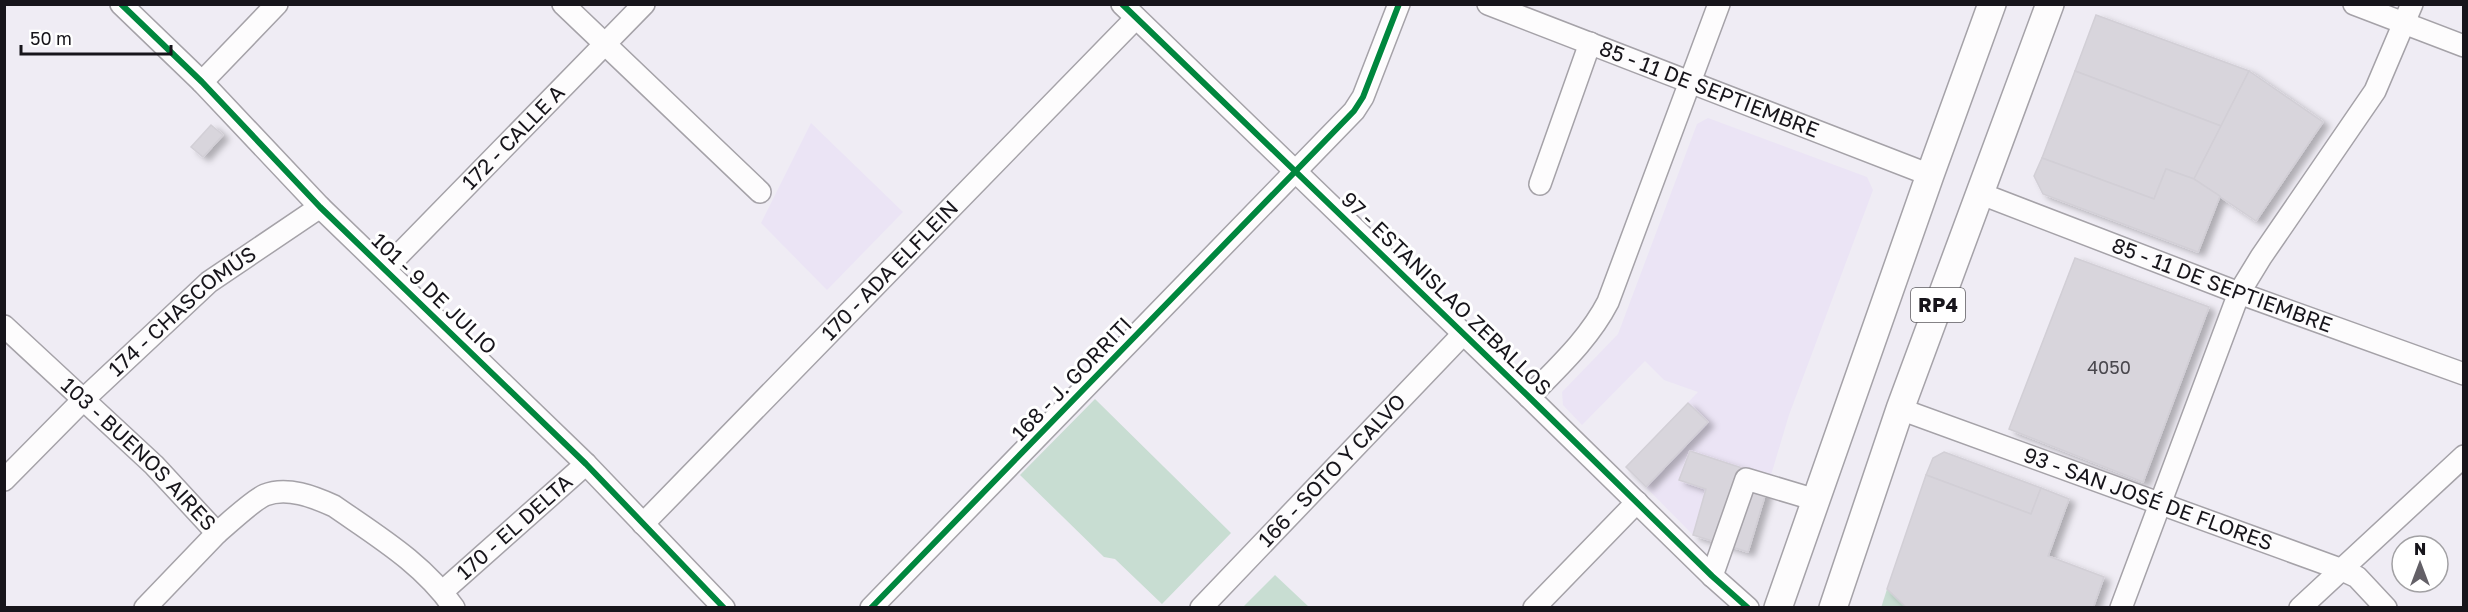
<svg xmlns="http://www.w3.org/2000/svg" width="2468" height="612" font-family="'Golos Text',sans-serif">
  <defs>
    <filter id="shadow"><feDropShadow dx="6" dy="4" stdDeviation="3" flood-color="#0004"/></filter>
  </defs>
  <rect width="100%" height="100%" fill="#efecf4"/>
  <g fill="#ebe4f5">
    <polygon points="1708,118 1867,177 1873,190 1789,415 1748,552 1693,535 1626,467 1698,392 1664,380 1645,361 1582,425 1563,405 1562,392 1618,334 1697,124"/>
    <polygon points="811,123 903,212 827,290 761,223"/>
  </g>
  <g fill="#c8ddd2">
    <polygon points="1095,399 1231,533 1162,604 1115,559 1104,557 1020,475"/>
    <polygon points="1275,575 1309,607 1243,607"/>
    <polygon points="1887,589 1907,607 1881,608"/>
  </g>
  <g fill="#d8d5dc" stroke="#d2cfd6" stroke-width="1.5" filter="url(#shadow)">
    <polygon points="2096,15 2249,71 2221,126 2075,71"/>
    <polygon points="2075,71 2221,126 2194,179 2166,169 2154,199 2042,158"/>
    <polygon points="2249,71 2323,122 2256,221 2194,179"/>
    <polygon points="211,125 223,135 203,157 191,147"/>
    <polygon points="2042,158 2154,199 2166,169 2194,179 2220,196 2198,252 2043,194 2034,176"/>
    <polygon points="2075,258 2209,307 2143,482 2009,429"/>
    <polygon points="1688,403 1708,422 1646,487 1626,467"/>
    <polygon points="1690,451 1742,468 1739,481 1767,489 1748,552 1693,535 1706,489 1679,480"/>
    <polygon points="1944,452 2041,488 2031,514 1926,475 1933,458"/>
    <polygon points="1926,475 2031,514 2041,488 2069,499 2048,556 2104,577 2093,608 1907,608 1887,589"/>
  </g>
  <g fill="none" stroke-linecap="round" stroke-linejoin="round">
    <g stroke="#a5a2a8" stroke-width="24">
      <g id="minor">
        <polyline points="121,4 202,82 320,207 586,464 724,608"/>
        <polyline points="563,4 760,192"/>
        <polyline points="1122,4 1529,397 1712,576 1748,608"/>
        <path id="s1" d="M1488,4L1930,175"/>
        <polyline points="2354,4 2464,46"/>
        <polyline points="202,82 277,4"/>
        <polyline points="1540,184 1590,43"/>
        <path id="s2" d="M1979,193L2239,293L2464,374"/>
        <path id="s3" d="M385,269L644,4"/>
        <path id="s4" d="M4,326L154,465L217,533C229,523 253,500 265,495C287,486 314,497 334,506C377,536 424,564 454,608"/>
        <path d="M1529,397C1558,367 1589,339 1608,302L1719,4"/>
        <path id="s5" d="M1900,409L2340,569L2357,577L2386,608"/>
        <path id="s6" d="M4,480L84,399L209,282L320,207"/>
        <path id="s7" d="M643,524L1136,18"/>
        <polyline points="1712,576 1746,479 1816,500"/>
        <path id="s8" d="M443,591L586,464"/>
        <polyline points="145,608 217,533"/>
        <polyline points="871,608 1354,111 1363,97 1399,4"/>
        <path id="s9" d="M1201,608L1464,333"/>
        <polyline points="1534,608 1637,502"/>
        <polyline points="2121,608 2239,293 2261,257 2375,91 2412,4"/>
        <polyline points="2300,608 2464,456"/>
      </g>
    </g>
    <g stroke="#a5a2a8" stroke-width="30">
      <g id="major">
        <polyline points="1778,608 1930,175 1992,4"/>
        <polyline points="1833,608 1900,409 2050,4"/>
      </g>
    </g>
    <use href="#minor" stroke="#fdfcfd" stroke-width="21"/>
    <use href="#major" stroke="#fdfcfd" stroke-width="27"/>
    <g stroke="#fff" stroke-width="10">
      <g id="cycleway">
        <polyline points="121,4 202,82 320,207 586,464 724,608"/>
        <polyline points="1122,4 1529,397 1712,576 1748,608"/>
        <polyline points="871,608 1354,111 1363,97 1399,4"/>
      </g>
    </g>
    <use href="#cycleway" stroke="#00873e" stroke-width="6"/>
  </g>
  <g text-anchor="middle" stroke-width="6" stroke-linejoin="round" paint-order="stroke">
    <g font-size="18" fill="#49474d">
      <text x="2109" y="374">4050</text>
    </g>
    <rect fill="#fff" stroke="#5d5b5f" stroke-width="1.5" x="1911" y="288" width="54" height="34" rx="4.5"/>
    <g font-size="20" font-weight="bold" fill="#17151b">
      <text x="1938" y="312">RP4</text>
    </g>
    <g font-size="21" fill="#17151b" stroke="#fff">
      <text dy="7" stroke="none"><textPath href="#s1" startOffset="237">85 - 11 DE SEPTIEMBRE</textPath></text>
      <text dy="7" stroke="none"><textPath href="#s3" startOffset="184">172 - CALLE A</textPath></text>
      <text dy="7" stroke="none"><textPath href="#s7" startOffset="354">170 - ADA ELFLEIN</textPath></text>
      <text dy="7" stroke="none"><textPath href="#s2" startOffset="260">85 - 11 DE SEPTIEMBRE</textPath></text>
      <text transform="translate(434 294) rotate(44)" y="7">101 - 9 DE JULIO</text>
      <text transform="translate(1446 294) rotate(44)" y="7">97 - ESTANISLAO ZEBALLOS</text>
      <text dy="7" stroke="none"><textPath href="#s6" startOffset="246">174 - CHASCOMÚS</textPath></text>
      <text transform="translate(1072 379) rotate(-46)" y="7">168 - J. GORRITI</text>
      <text dy="7" stroke="none"><textPath href="#s4" startOffset="186">103 - BUENOS AIRES</textPath></text>
      <text dy="7" stroke="none"><textPath href="#s9" startOffset="190">166 - SOTO Y CALVO</textPath></text>
      <text dy="7" stroke="none"><textPath href="#s5" startOffset="264">93 - SAN JOSÉ DE FLORES</textPath></text>
      <text dy="7" stroke="none"><textPath href="#s8" startOffset="96">170 - EL DELTA</textPath></text>
    </g>
  </g>
  <rect width="2468" height="612" fill="none" stroke="#17151b" stroke-width="12"/>
  <g transform="translate(2420 564)"><circle r="28" fill="#ffffff" stroke="#a2a1a4" stroke-width="1.5"/>
  <path d="M0-4.5L10 22L0 15L-10 22Z" fill="#636067"/>
  <text y="-9" font-size="16" font-weight="bold" text-anchor="middle" fill="#17151b">N</text>
  </g>
  <path d="M21 45v9h150v-9" fill="none" stroke="#17151b" stroke-width="3"/>
  <text x="30" y="45" font-size="18" fill="#17151b" stroke="#ffffff" stroke-width="4.5" paint-order="stroke">50 m</text>
</svg>
